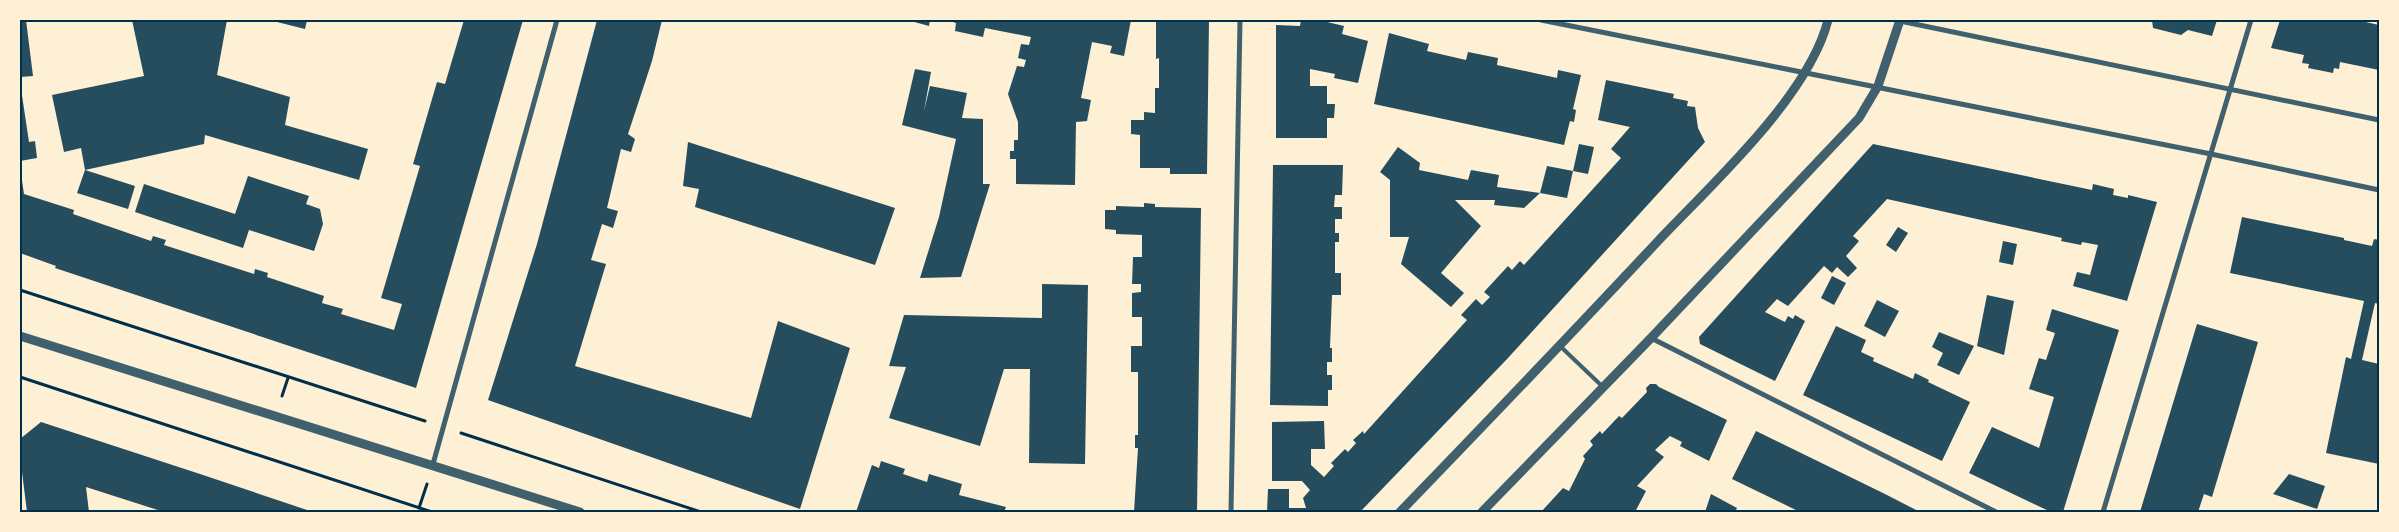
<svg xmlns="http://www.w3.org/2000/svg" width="2399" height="532" font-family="Manrope,sans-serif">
  <rect width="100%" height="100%" fill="#fdf0d5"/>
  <g fill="#264d5e">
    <polygon points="20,20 26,20 33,76 20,77"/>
    <polygon points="132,20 227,20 217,75 290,97 285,125 368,149 359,180 205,135 204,144 85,170 81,148 64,152 52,95 144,76"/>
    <polygon points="269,20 307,20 305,29"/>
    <polygon points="464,20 523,20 416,388 55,268 56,266 20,253 21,174 24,194 74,210 73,214 151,241 153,236 166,240 164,245 254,274 255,269 268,273 267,277 324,296 322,303 343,309 341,314 394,330 402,304 381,298 420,166 413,164 437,82 445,84"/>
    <polygon points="597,20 662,20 652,61 628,134 635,139 631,152 621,149 607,208 618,211 613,228 602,224 591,260 606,264 575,366 751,418 778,321 850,348 800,509 488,400 537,244"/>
    <polygon points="907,20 930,20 929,26"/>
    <polygon points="946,20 1131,20 1124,56 1110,53 1112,46 1092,42 1081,98 1091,100 1087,121 1076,122 1075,185 1016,184 1016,159 1010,159 1010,151 1014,151 1014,140 1018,140 1018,122 1008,94 1017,66 1024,67 1026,60 1018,58 1021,44 1029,45 1031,37 985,28 983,37 955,31 956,23"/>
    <polygon points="1156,20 1209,20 1207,174 1170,174 1170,168 1140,168 1140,135 1131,134 1131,120 1144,120 1144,112 1155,113 1155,88 1159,88 1159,58 1156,59"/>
    <polygon points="1301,20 1319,20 1344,26 1342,34 1368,41 1358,83 1334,78 1335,74 1310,69 1310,86 1327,86 1327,104 1335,104 1334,118 1327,118 1327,138 1276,138 1276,25 1300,26"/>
    <polygon points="2152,20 2217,20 2212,36 2188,30 2181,35 2153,28"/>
    <polygon points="2280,20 2357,20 2379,25 2379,70 2340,62 2339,69 2334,68 2333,73 2308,68 2309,64 2302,63 2304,55 2271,48"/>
    <polygon points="1389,33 1429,44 1427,51 1466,60 1468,52 1498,58 1497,65 1557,78 1558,70 1581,75 1573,109 1576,110 1574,122 1570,121 1564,145 1374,104"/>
    <polygon points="915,69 931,72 924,111 930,86 967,93 962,118 983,119 983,184 990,184 961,277 920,278 939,217 956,139 902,125"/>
    <polygon points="1606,80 1674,94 1673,98 1688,101 1687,106 1695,107 1698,128 1705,142 1508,358 1360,512 1267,512 1268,489 1289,489 1289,508 1306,508 1303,498 1310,490 1302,481 1272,481 1272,422 1324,421 1325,449 1311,449 1311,465 1324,477 1334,466 1331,463 1345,449 1348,452 1356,443 1353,440 1363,431 1364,434 1467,320 1461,315 1476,299 1482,305 1490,297 1484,292 1508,266 1512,270 1520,261 1524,265 1621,158 1611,149 1630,127 1598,120"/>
    <polygon points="20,82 29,142 35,141 37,158 20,161"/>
    <polygon points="688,142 895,208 875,265 695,207 699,189 683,186"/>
    <polygon points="1579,144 1594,147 1588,174 1573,171"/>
    <polygon points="1873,144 2092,190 2093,184 2114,189 2113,195 2128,198 2128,195 2157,202 2127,301 2073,286 2077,272 2090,275 2098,245 2082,242 2081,245 2061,241 2062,238 1887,199 1853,236 1859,241 1846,256 1857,268 1848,277 1837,267 1832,273 1824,266 1788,306 1777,299 1765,312 1785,322 1788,316 1793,319 1795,315 1805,321 1775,381 1700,344 1699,337"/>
    <polygon points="1398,147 1420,163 1419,170 1468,180 1471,170 1499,175 1497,187 1540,193 1524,208 1494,205 1495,200 1455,200 1481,226 1441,273 1464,293 1451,307 1401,264 1409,237 1390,237 1390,180 1380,172"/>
    <polygon points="1273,165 1343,165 1342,195 1335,195 1334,207 1342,207 1342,219 1335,219 1335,233 1339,233 1339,242 1335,242 1335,273 1341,273 1341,295 1332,295 1330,348 1332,348 1332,362 1327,362 1327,375 1332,375 1332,390 1328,390 1328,406 1270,405"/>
    <polygon points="1547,166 1573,171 1567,198 1540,193"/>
    <polygon points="85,170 135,186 128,209 77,193"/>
    <polygon points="248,176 309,196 306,204 320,209 323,224 314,251 249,230 243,248 135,212 144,184 235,214"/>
    <polygon points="1144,203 1155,204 1155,207 1201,208 1197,512 1134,512 1138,448 1135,448 1135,435 1138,435 1138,372 1131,372 1131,346 1142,346 1142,317 1132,317 1132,293 1141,292 1141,284 1132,284 1133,257 1142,257 1142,235 1116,234 1116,230 1105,229 1105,210 1116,210 1116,206 1144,207"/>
    <polygon points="2242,217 2344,238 2344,240 2372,246 2374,239 2379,240 2379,304 2375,303 2362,360 2379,364 2379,464 2326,453 2346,357 2351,359 2364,301 2230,273"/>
    <polygon points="1898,227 1908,233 1896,252 1886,245"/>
    <polygon points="2003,241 2017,244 2013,265 1999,262"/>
    <polygon points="1832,276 1846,283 1834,305 1821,298"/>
    <polygon points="1042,284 1088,285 1085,464 1029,463 1030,369 1004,369 980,446 889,418 906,367 889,366 904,315 1042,318"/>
    <polygon points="1987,295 2014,301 2004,355 1977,346"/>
    <polygon points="1877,300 1899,311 1885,337 1864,326"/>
    <polygon points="2052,309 2119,330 2063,512 2051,512 1969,473 1992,427 2039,448 2054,397 2029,389 2039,358 2046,360 2055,333 2046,330"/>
    <polygon points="2197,324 2258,342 2236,417 2212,497 2204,494 2198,512 2140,512"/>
    <polygon points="1836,326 1866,340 1861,352 1874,358 1873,361 1913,379 1915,373 1929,380 1928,382 1970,402 1942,461 1803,395"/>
    <polygon points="1939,332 1974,346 1959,375 1937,365 1943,353 1932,347"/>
    <polygon points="1650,384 1656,384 1659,387 1727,420 1709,461 1680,446 1682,442 1670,436 1655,450 1664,457 1637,486 1646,491 1635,512 1541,512 1563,488 1569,491 1585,459 1583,456 1593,445 1590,441 1600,431 1602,434 1619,416 1622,418 1647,392 1646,388"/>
    <polygon points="41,422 200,474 313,512 164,512 86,487 89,512 27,512 20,456 20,439"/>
    <polygon points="1756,431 1885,494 1920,512 1800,512 1732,479"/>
    <polygon points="881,461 905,469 903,474 927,482 929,474 962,484 959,495 1006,507 1004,512 856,512 872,465 879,468"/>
    <polygon points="2289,474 2325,486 2317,509 2273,494"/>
    <polygon points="1711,494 1737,508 1735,512 1705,512"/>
  </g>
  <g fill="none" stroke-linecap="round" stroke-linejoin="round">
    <g stroke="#003049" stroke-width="3">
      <polyline points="20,290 425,421"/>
      <polyline points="20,377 432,512"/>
      <polyline points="282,396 288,378"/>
      <polyline points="461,433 701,512"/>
      <polyline points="419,508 427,484"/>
    </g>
    <polyline stroke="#3f606c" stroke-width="4" points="1560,346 1603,387"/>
    <g stroke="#3f606c" stroke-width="5">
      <polyline points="1541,20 2211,154 2379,190"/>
      <polyline points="1900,21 2379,120"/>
      <polyline points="1651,338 1996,512"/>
      <polyline points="433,464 557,20"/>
      <polyline points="1231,512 1240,20"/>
      <polyline points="2103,512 2251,20"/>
    </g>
    <g stroke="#3f606c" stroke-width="9">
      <polyline points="20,336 580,512"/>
      <path d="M1400,512C1487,422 1573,332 1659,240C1712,184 1809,96 1828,20"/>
      <polyline points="1482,512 1651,338 1859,118 1878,86 1900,20"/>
    </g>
  </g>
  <rect width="2399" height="532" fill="none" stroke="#fdf0d5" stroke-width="42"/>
  <rect x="21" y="21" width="2357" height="490" fill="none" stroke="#003049" stroke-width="2"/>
</svg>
